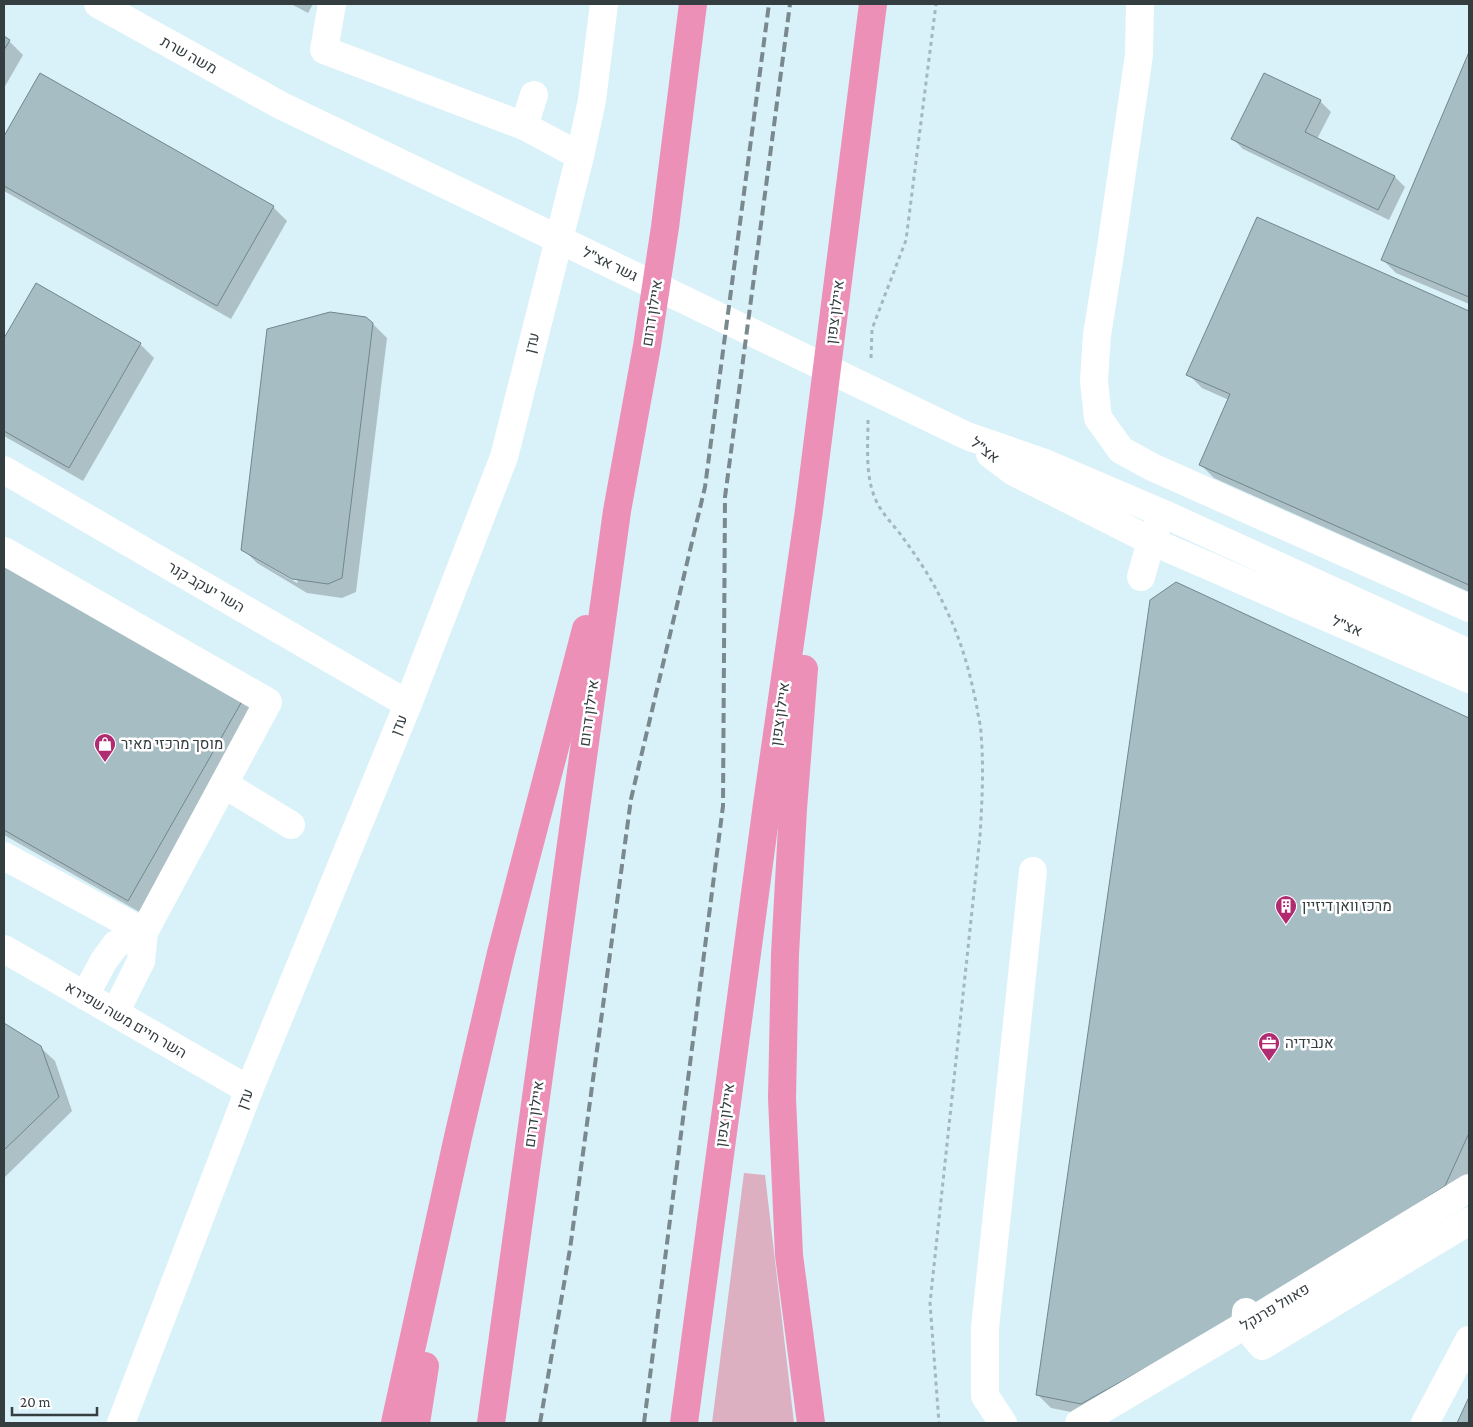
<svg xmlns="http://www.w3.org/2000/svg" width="1473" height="1427" font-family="'Crimson Pro',Heebo,serif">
  <rect width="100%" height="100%" fill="#d9f1f8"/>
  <polygon fill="#dcb0c1" points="744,1173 765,1175 794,1423 712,1423"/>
  <g fill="#0003" fill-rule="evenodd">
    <polygon points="291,4 313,4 308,13"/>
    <polygon points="4,38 9,41 23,55 4,88"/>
    <polygon points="1469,56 1469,304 1396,273 1382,259"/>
    <polygon points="40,75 273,207 287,221 231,319 4,191 4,139"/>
    <polygon points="1320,101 1331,112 1317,139 1395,177 1405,187 1389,220 1243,149 1232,138"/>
    <polygon points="1258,219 1469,313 1469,592 1214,478 1200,464 1229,400 1202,388 1188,374"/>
    <polygon points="36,285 140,344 154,358 83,481 4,436 4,341"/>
    <path d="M372,323L387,338L356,592L342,598L307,593L257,563L243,549ZM256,556L298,581L297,583L256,559Z"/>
    <polygon points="4,561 259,711 143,914 4,835"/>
    <polygon points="1176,584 1469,719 1469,1177 1096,1417 1051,1408 1037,1394"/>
    <polygon points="4,1025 40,1047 55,1061 72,1111 4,1178"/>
  </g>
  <g fill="#a6bdc4" stroke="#70878d">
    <polygon points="4,36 10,40 4,50"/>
    <polygon points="1469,52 1469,297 1381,260"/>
    <polygon points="40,73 274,206 217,306 4,186 4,136"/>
    <polygon points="1264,73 1321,100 1305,132 1395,176 1378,210 1231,139"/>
    <polygon points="1257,217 1469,311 1469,585 1199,465 1230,394 1186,375"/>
    <polygon points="36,283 141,343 69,468 4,431 4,338"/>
    <polygon points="330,312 366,317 373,323 342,578 328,584 292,579 241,550 267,329"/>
    <polygon points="4,559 245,696 128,901 4,830"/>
    <polygon points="1176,582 1469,718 1469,1133 1445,1186 1246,1312 1081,1404 1036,1395 1150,600"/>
    <polygon points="4,1023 41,1046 59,1097 4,1150"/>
    <polygon points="1469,1397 1469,1423 1457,1423"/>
  </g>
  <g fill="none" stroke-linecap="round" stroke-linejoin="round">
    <g stroke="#a4b7bd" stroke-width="3" stroke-dasharray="4 4" stroke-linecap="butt">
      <polyline points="871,358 872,329 906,240 936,4"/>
      <path d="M868,420C868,445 865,475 875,498C881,513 892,523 901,535C917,557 932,579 943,603C960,636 970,671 977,708C978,716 981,725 981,734C984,768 982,802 980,836L930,1303L939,1423"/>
    </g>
    <g stroke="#fff" stroke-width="28">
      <polyline points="98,4 280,105 967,436 1045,463 1162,513 1469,653"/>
      <polyline points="332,4 324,50 524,126 580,156"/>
      <polyline points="1140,4 1139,55 1110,254 1097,335 1094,381 1098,418 1121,450 1152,467 1469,608"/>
      <polyline points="524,126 534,95"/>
      <polyline points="990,454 1014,472 1151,541 1469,679"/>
      <polyline points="4,470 408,704"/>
      <polyline points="4,551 268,702 144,932 141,961 115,1013"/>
      <polyline points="1141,577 1151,541 1158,524"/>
      <polyline points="224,784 291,825"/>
      <polyline points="4,856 144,932"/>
      <polyline points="4,949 249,1090"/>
      <polyline points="85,996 103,962 116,944 144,932"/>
      <polyline points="1246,1312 1245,1325 1262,1346 1469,1221"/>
      <polyline points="121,1423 249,1090 408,704 504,457 580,156 592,100 604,4"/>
      <polyline points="1003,1423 985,1396 985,1328 1033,871"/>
      <polyline points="1079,1423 1245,1325 1469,1188"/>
      <polyline points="1425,1423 1469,1340"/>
    </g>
    <g stroke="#ed90b8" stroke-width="28">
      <polyline points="804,669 793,809 785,954 782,1098 789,1255 811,1423"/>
      <polyline points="395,1423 458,1137 501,953 586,629"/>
      <polyline points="416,1423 425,1366"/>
      <polyline points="491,1423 617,511 647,346 665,227 693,4"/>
      <polyline points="684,1423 767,804 809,510 873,4"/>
    </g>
    <g stroke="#79898d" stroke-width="4" stroke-dasharray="10 5" stroke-linecap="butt">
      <polyline points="540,1423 570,1249 631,799 705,487 769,4"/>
      <polyline points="644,1423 723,806 725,497 790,4"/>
    </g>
  </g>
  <defs>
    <g id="shop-pin" transform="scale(1.125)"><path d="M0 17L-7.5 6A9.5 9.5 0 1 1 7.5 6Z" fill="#b02b72" stroke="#fff"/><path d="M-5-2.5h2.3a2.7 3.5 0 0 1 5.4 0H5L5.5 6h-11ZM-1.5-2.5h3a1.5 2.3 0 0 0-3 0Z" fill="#fff"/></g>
    <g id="building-pin" transform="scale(1.125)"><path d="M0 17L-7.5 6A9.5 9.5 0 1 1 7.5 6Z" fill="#b02b72" stroke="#fff"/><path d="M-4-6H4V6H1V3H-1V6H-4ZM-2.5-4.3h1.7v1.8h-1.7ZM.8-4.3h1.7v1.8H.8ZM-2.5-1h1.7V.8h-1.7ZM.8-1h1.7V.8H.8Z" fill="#fff"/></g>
    <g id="office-pin" transform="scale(1.125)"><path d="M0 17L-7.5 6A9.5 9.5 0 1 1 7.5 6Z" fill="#b02b72" stroke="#fff"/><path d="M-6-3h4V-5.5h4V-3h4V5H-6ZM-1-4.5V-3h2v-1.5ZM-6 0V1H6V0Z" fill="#fff"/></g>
  </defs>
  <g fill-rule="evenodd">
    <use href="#shop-pin" x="105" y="744"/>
    <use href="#building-pin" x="1286" y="906"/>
    <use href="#office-pin" x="1269" y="1043"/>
  </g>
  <g text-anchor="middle" stroke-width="5" stroke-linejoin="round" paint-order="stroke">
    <g font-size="15" fill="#343d40" stroke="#fff">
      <text transform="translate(189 55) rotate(29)" y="5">משה שרת</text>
      <text transform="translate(610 264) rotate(26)" y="5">גשר אצ"ל</text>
      <text transform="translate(835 312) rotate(-83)" y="5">איילון צפון</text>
      <text transform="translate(652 313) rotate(-81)" y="5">איילון דרום</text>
      <text transform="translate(532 343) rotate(-76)" y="5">עדן</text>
      <text transform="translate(985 450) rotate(38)" y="5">אצ"ל</text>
      <text transform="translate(206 587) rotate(30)" y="5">השר יעקב קנר</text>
      <text transform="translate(1347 626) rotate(23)" y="5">אצ"ל</text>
      <text transform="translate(589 713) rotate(-82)" y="5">איילון דרום</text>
      <text transform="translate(780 714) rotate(-82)" y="5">איילון צפון</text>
      <text transform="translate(399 725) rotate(-68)" y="5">עדן</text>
      <text transform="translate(126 1020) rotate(30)" y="5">השר חיים משה שפירא</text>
      <text transform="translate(245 1099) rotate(-69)" y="5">עדן</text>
      <text transform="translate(534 1114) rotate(-82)" y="5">איילון דרום</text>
      <text transform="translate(725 1115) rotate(-82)" y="5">איילון צפון</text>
      <text transform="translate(1275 1307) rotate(-31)" y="5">פאוול פרנקל</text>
    </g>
    <g font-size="15" fill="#343d40" stroke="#fff" text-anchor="start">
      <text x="121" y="749">מוסך מרכזי מאיר</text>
      <text x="1302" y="911">מרכז וואן דיזיין</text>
      <text x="1285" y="1048">אנבידיה</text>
    </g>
  </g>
  <rect width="1473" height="1427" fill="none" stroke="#343d40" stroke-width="10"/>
  <path d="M12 1407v8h85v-8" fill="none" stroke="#343d40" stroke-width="2.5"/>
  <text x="20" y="1407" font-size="15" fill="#343d40" stroke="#ffffff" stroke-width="4" paint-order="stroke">20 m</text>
</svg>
